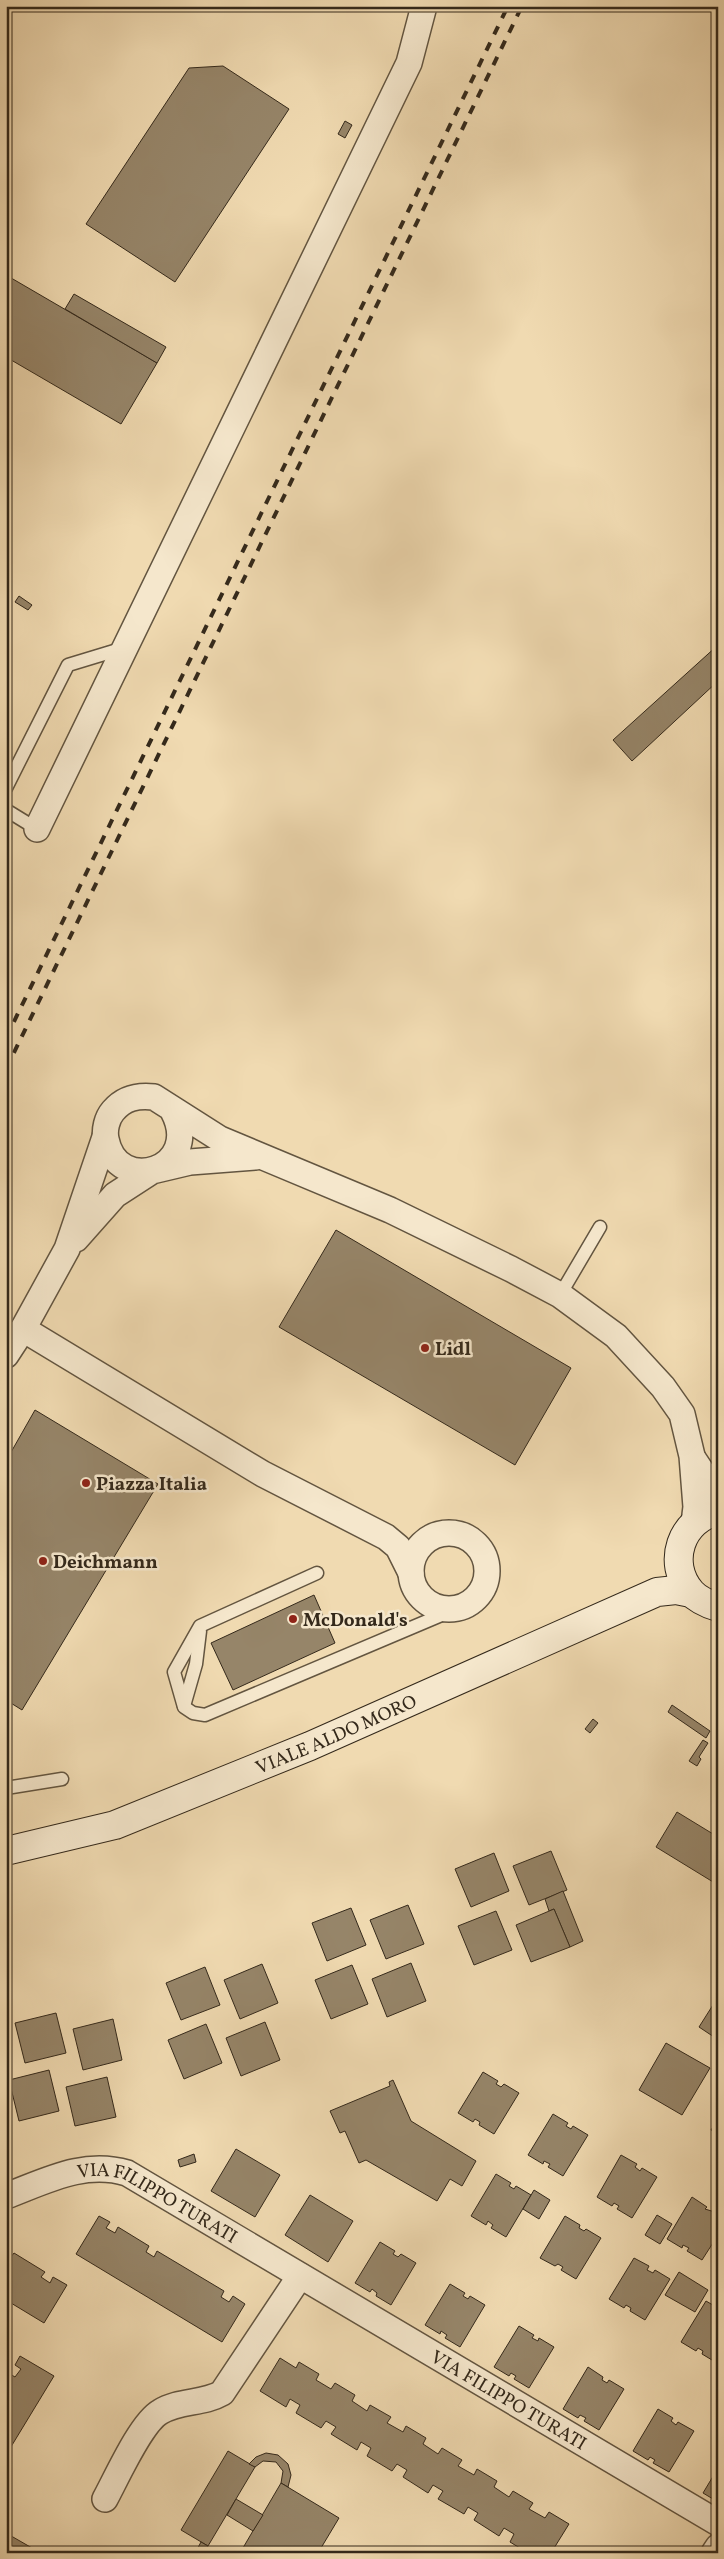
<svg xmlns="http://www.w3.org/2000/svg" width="724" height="2559" font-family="Vollkorn,serif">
  <rect width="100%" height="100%" fill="#f0dab1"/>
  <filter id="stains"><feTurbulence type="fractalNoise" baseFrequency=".004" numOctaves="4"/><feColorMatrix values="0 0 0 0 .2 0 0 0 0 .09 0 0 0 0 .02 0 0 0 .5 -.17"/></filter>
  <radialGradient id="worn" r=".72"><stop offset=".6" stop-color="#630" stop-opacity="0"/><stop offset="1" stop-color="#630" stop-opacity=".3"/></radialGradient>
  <g fill="#968569" stroke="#34291b">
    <polygon points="223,66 289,109 175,282 86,224 189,68"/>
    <polygon points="345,121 352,125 345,138 338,134"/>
    <polygon points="6,275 157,363 121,424 6,357"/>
    <polygon points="74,294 166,347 157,363 65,309"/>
    <polygon points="19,596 32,605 28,610 15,602"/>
    <polygon points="718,645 718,681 632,761 613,740"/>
    <polygon points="336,1230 571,1368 515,1465 279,1327"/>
    <polygon points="35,1410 158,1484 22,1710 6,1700 6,1461"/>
    <polygon points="314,1595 335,1643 233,1690 211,1643"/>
    <polygon points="672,1705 710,1731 706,1738 668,1712"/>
    <polygon points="593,1719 598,1723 590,1733 585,1729"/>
    <polygon points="703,1740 708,1743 699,1757 701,1759 697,1766 689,1761"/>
    <polygon points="677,1812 718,1837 718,1885 656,1847"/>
    <polygon points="551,1851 567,1890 529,1905 513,1866"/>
    <polygon points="494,1853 509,1891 471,1907 455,1869"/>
    <polygon points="563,1891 583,1941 570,1947 554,1909 549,1911 545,1899"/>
    <polygon points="408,1905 424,1944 386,1959 370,1920"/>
    <polygon points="351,1908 366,1945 327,1961 312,1923"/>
    <polygon points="554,1909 570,1947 531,1962 516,1925"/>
    <polygon points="496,1911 512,1950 474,1965 458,1926"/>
    <polygon points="411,1963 426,2001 387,2017 372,1979"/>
    <polygon points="262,1964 278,2003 240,2019 224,1980"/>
    <polygon points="352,1965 368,2004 331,2019 315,1980"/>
    <polygon points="205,1967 220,2005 181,2020 166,1983"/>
    <polygon points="718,1997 718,2035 714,2037 699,2027"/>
    <polygon points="56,2013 66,2053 25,2063 15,2023"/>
    <polygon points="113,2019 122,2060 83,2070 73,2029"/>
    <polygon points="265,2022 280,2060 241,2076 226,2038"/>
    <polygon points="206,2024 222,2063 184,2079 168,2040"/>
    <polygon points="666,2043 710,2068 682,2115 639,2090"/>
    <polygon points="49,2070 59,2111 19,2121 9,2080"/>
    <polygon points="483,2072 498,2081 496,2084 501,2087 504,2084 519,2093 494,2134 479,2125 480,2122 475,2119 473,2122 458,2113"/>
    <polygon points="107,2077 116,2117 75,2126 66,2087"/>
    <polygon points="393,2080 411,2121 476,2161 462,2186 450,2179 437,2201 366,2160 359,2163 345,2131 340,2133 330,2111 390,2086 389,2082"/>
    <polygon points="553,2114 568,2123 566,2126 571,2129 573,2126 588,2135 563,2176 548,2167 550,2164 544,2161 543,2164 528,2155"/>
    <polygon points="718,2119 718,2134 711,2130"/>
    <polygon points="236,2149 280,2175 255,2217 211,2191"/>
    <polygon points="194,2154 196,2162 180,2167 178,2160"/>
    <polygon points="621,2155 637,2164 635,2167 640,2171 642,2168 657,2177 632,2218 617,2209 619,2206 614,2203 612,2206 597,2197"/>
    <polygon points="496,2174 511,2183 509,2186 514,2189 516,2186 531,2195 506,2237 491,2228 493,2225 488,2221 486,2225 471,2216"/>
    <polygon points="534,2190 550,2200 539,2219 523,2209"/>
    <polygon points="310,2195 353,2221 328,2262 285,2235"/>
    <polygon points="692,2197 707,2207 705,2209 718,2213 718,2235 702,2260 687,2251 689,2248 683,2245 682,2248 667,2239"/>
    <polygon points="657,2215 672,2224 660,2244 645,2235"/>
    <polygon points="99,2216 110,2222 106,2228 115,2233 118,2227 149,2246 146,2252 154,2257 157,2251 224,2291 221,2297 229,2302 233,2296 245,2304 222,2342 76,2254"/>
    <polygon points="565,2216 580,2225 579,2228 584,2231 586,2229 601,2238 576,2279 561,2270 563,2267 558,2264 555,2266 540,2258"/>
    <polygon points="380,2242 395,2251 393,2254 398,2257 401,2254 416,2263 391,2305 376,2296 377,2293 372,2289 370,2292 355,2283"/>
    <polygon points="14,2253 45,2272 41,2277 50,2283 53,2277 67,2285 44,2323 6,2300 6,2256 10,2258"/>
    <polygon points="634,2258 649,2266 647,2270 653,2273 655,2270 670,2279 645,2320 630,2311 631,2308 626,2305 624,2308 609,2299"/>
    <polygon points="679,2272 708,2290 695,2312 665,2295"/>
    <polygon points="450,2284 465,2293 463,2296 468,2299 470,2296 485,2305 460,2347 445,2338 447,2335 441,2331 440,2334 425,2325"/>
    <polygon points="706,2301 718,2308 717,2363 702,2354 703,2351 698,2348 696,2351 681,2342"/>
    <polygon points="519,2326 534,2335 532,2338 538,2341 539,2338 554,2347 529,2388 514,2379 516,2376 511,2373 509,2376 494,2367"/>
    <polygon points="20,2356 54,2376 6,2455 6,2379 10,2374 15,2377 21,2369 15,2365"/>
    <polygon points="280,2358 296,2368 299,2362 319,2374 316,2380 331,2389 335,2383 355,2395 352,2401 367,2411 370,2405 391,2417 387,2423 403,2432 406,2426 426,2438 423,2444 438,2454 442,2448 462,2460 458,2466 474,2475 477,2469 497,2481 494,2487 509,2497 513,2491 533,2503 529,2509 545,2518 549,2512 569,2524 551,2553 540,2550 538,2553 528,2553 510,2542 514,2534 504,2528 499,2536 474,2520 478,2513 468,2507 464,2514 438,2499 443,2491 433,2485 428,2493 403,2477 407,2470 397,2464 392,2471 367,2456 371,2448 361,2442 357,2450 331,2434 336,2427 326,2421 321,2428 296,2413 300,2405 290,2399 286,2407 260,2391"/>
    <polygon points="588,2367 603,2377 602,2380 607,2383 609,2380 624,2389 599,2430 584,2421 586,2418 580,2415 578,2418 563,2409"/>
    <polygon points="658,2409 673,2418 671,2421 676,2425 678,2422 694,2431 669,2472 653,2463 655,2460 650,2457 648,2460 633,2451"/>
    <polygon points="228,2451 255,2467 208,2546 181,2530"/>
    <polygon points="266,2453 278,2455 288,2464 291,2475 288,2487 281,2483 283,2471 276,2462 263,2461 255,2467 249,2464 256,2457"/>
    <polygon points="718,2468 718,2502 703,2493"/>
    <polygon points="281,2483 339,2518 318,2553 240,2553"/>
    <polygon points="236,2499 263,2515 253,2531 227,2515"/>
    <polygon points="6,2533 39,2552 39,2553 6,2553"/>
    <polygon points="201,2542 208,2546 204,2553 195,2553"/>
  </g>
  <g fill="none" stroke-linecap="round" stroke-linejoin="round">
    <g stroke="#635540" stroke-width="15">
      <g id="lane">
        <polyline points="6,788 68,665 124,648"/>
        <polyline points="6,810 37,829"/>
        <polyline points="560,1295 600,1227"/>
        <polyline points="317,1573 200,1626 174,1672 184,1707 193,1713 205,1715 458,1608"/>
        <polyline points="184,1706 196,1664 200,1631"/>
        <polyline points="6,1788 62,1779"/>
      </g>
    </g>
    <g stroke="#635540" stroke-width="28">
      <g id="street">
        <polyline points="37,829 409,63 424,6"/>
        <path d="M173,1111C204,1170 117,1197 106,1139C104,1130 107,1118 113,1111C124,1098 137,1095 154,1097L220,1139L390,1210L511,1269L560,1295L616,1336L663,1387L682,1414L692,1456L696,1507L694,1523"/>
        <polyline points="76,1239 115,1195 152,1171 190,1162 255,1157"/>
        <polyline points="23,1329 263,1474 386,1537 398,1547 411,1573"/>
        <polyline points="6,1355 23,1329 67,1249 105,1137"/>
        <polyline points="694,1460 718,1496"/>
        <circle cx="449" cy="1571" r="38"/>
        <path id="s1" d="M6,2196C46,2181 84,2160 127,2173L718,2523"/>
        <path d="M105,2499C117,2477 141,2423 160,2412C179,2400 203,2404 222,2393L300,2276"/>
        <polyline points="714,2553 718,2547"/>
      </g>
    </g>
    <g stroke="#34291b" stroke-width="30">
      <g id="secondary">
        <path d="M718,1511C681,1519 666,1563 691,1592C698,1600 708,1604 718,1607"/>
        <path id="s2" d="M6,1851L115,1825L310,1746L657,1592L676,1590L691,1593"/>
      </g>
    </g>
    <use href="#lane" stroke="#f5e7cc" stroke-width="12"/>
    <use href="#street" stroke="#f5e7cc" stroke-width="25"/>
    <use href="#secondary" stroke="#f5e7cc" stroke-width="28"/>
    <g stroke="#34291b" stroke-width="4" stroke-dasharray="9 9" stroke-linecap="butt">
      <polyline points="6,1038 508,6"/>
      <polyline points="6,1069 522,6"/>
    </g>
  </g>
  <g fill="#8f2418" stroke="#f5e7cc" stroke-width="2">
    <circle cx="425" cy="1348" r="5"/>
    <circle cx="86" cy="1483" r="5"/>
    <circle cx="43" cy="1561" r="5"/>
    <circle cx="293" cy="1619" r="5"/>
  </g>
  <g text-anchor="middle" stroke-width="5" stroke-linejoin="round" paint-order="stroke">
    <g font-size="19" font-weight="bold" fill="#34291b" stroke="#f5e7cc" text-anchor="start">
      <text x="435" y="1355">Lidl</text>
      <text x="96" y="1490">Piazza Italia</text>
      <text x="53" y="1568">Deichmann</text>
      <text x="303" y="1626">McDonald's</text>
    </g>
    <g font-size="19" fill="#34291b" stroke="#f5e7cc">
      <text dy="7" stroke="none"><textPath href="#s2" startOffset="351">VIALE ALDO MORO</textPath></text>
      <text dy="7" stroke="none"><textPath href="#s1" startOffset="164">VIA FILIPPO TURATI</textPath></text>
      <text dy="7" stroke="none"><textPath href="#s1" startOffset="570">VIA FILIPPO TURATI</textPath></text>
    </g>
  </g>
  <rect width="724" height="2559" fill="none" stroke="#f0dab1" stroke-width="25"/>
  <rect x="8" y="8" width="709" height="2544" fill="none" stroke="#34291b" stroke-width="2.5"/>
  <rect x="12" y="12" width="699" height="2534" fill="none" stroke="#34291b"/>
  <rect width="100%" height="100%" filter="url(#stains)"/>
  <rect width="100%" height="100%" fill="url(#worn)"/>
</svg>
